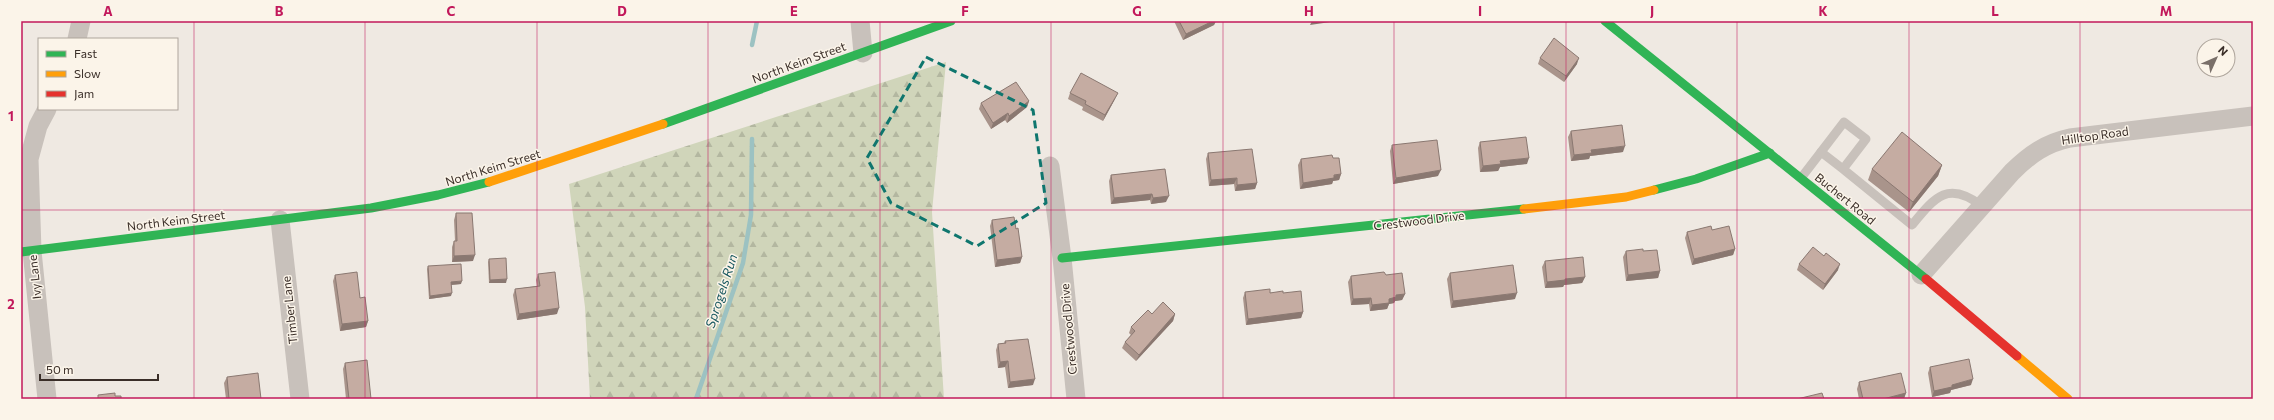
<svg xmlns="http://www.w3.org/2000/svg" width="2274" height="420" font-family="Commissioner,sans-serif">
  <defs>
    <pattern id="forest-firs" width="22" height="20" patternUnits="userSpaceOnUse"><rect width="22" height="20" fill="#d0d5ba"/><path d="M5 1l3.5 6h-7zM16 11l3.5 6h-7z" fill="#b3b7a0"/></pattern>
  </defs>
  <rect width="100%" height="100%" fill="#efe9e2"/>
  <polygon fill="url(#forest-firs)" points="946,62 932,212 944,399 590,399 585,307 569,184"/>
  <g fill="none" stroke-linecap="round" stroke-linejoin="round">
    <g stroke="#9cc2c2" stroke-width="4.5">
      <polyline points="752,45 757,21"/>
      <polyline points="696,399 743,263 751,215 752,139"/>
    </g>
    <g stroke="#c8c1bb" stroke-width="9">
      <path d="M1843,169L1821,152L1844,122L1866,139L1843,169L1912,225C1935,197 1948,180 1982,206"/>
      <polyline points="1801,178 1821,152"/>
    </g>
    <g stroke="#c8c1bb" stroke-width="19">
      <polyline points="860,21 863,53"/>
      <polyline points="77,39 81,21"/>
      <polyline points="47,109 38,126 29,159 32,251 47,399"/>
      <polyline points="1050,166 1062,258 1076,399"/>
      <polyline points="280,220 300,399"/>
      <path d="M1921,275L2012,172C2029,155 2046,143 2070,138L2253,116"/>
    </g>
    <g stroke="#30b455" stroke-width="9">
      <polyline points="1605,21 1926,279"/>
      <polyline points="663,124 951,21"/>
      <polyline points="1654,190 1696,179 1770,153"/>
      <polyline points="21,252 371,208 438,195 489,182"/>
      <polyline points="1062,258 1524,209"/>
    </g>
    <g stroke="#ff9f0a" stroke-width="9">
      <polyline points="489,182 663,124"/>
      <polyline points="1524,209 1626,197 1654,190"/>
      <polyline points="2017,356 2068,399"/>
    </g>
    <polyline stroke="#e5322d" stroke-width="9" points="1926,279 2017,356"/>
  </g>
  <g fill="#a9948b">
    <polygon points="1174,21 1216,21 1214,25 1183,40"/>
    <polygon points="1540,58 1577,64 1564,82 1538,64"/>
    <polygon points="1070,93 1115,99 1103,121 1082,110 1083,107 1068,99"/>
    <polygon points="1029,101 1027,107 1007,123 1005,120 991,129 979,109 981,103"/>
    <polygon points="1571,131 1623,152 1590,156 1589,159 1571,161 1568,137"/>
    <polygon points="1480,142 1527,164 1500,167 1498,171 1480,172 1478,148"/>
    <polygon points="1392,145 1438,176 1393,184 1390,151"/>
    <polygon points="1208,153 1257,183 1255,189 1235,191 1234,184 1209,186 1206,159"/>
    <polygon points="1333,158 1341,174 1339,180 1333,181 1332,184 1300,189 1298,165 1301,159"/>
    <polygon points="1942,165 1938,176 1909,212 1868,180 1872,169"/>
    <polygon points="1165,169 1166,202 1151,204 1150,200 1111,204 1109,181 1111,175"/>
    <polygon points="456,213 473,261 452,262 452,247 454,241 455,241 454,220"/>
    <polygon points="992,220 1016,229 1022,257 1020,263 995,267 990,226"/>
    <polygon points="1712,230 1735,249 1733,255 1692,265 1685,238 1687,232"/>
    <polygon points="1626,251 1643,251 1660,271 1658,278 1626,281 1623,257"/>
    <polygon points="489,259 506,283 489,283 488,262"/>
    <polygon points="1545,261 1585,277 1582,283 1564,285 1563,287 1545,288 1542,267"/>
    <polygon points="1799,264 1838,270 1823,290 1797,270"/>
    <polygon points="428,266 461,284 451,285 451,296 429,299 427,269"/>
    <polygon points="1450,273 1515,299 1451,308 1447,279"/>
    <polygon points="538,274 557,314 517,320 513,295 515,289 537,286 536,280"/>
    <polygon points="335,275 360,298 368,321 366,327 340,331 333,281"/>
    <polygon points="1386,275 1405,294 1402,300 1395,301 1394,303 1389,304 1387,309 1370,311 1369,304 1351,305 1348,282 1351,276"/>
    <polygon points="1245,292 1283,293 1303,312 1301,318 1246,325 1243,298"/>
    <polygon points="1152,314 1175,314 1173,321 1136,361 1122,348 1125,342 1131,335 1129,333 1131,327"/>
    <polygon points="1005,341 1033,385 1008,388 1005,367 998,368 996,350 998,344 1004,343"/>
    <polygon points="345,363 371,399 346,399 343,369"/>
    <polygon points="1930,367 1971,385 1951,390 1950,393 1932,397 1928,373"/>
    <polygon points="227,377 261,399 226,399 224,383"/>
    <polygon points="1859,382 1906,393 1903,399 1859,399 1857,389"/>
  </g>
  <g fill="#8a7871">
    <polygon points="1213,21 1216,21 1214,25 1183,40 1186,34"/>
    <polygon points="1312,21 1337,21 1310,25"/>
    <polygon points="1579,58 1577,64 1564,82 1566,76"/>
    <polygon points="1118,93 1115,99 1103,121 1105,115"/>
    <polygon points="1029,101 1027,107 1007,123 1009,116"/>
    <polygon points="1008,113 1005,120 991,129 993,123"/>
    <polygon points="1625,146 1623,152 1590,156 1589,159 1571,161 1574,155 1591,150"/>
    <polygon points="1529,158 1527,164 1500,167 1498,171 1480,172 1483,166 1500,161"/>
    <polygon points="1942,165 1938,176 1909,212 1913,202"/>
    <polygon points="1441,170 1438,176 1393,184 1396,178"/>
    <polygon points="1341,174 1339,180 1333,181 1332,184 1300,189 1303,183"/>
    <polygon points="1237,178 1234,184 1209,186 1211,180"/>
    <polygon points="1257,183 1255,189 1235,191 1237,185"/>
    <polygon points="1152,194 1150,200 1111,204 1114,198"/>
    <polygon points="1169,196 1166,202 1151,204 1153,198"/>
    <polygon points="1735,249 1733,255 1692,265 1694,259"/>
    <polygon points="475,255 473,261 452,262 454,256"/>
    <polygon points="1022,257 1020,263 995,267 997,260"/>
    <polygon points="1840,264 1838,270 1823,290 1825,284"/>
    <polygon points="1660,271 1658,278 1626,281 1628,275"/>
    <polygon points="1585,277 1582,283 1564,285 1563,287 1545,288 1547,282 1565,279"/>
    <polygon points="507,279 506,283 489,283 490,280"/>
    <polygon points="462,281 461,284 450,285 451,282"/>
    <polygon points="452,293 451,296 429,299 430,296"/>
    <polygon points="1517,293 1515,299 1451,308 1453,301"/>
    <polygon points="1405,294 1402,300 1395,301 1394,303 1389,304 1387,309 1370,311 1372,305 1396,295"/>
    <polygon points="1371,298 1369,304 1351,305 1353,299"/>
    <polygon points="559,308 557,314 517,320 519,314"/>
    <polygon points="1303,312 1301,318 1246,325 1248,319"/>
    <polygon points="1175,314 1173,321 1136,361 1139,355"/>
    <polygon points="368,321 366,327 340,331 342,324"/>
    <polygon points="1008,361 1005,367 998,368 1000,362"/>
    <polygon points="1035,379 1033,385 1008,388 1010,382"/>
    <polygon points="1973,379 1971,385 1951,390 1950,393 1932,397 1934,391 1952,385"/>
    <polygon points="1906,393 1904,399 1883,399"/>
  </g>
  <g fill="#c5aca2" stroke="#8a7871">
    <polygon points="1179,21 1213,21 1186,34"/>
    <polygon points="1554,38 1579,58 1566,76 1540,58"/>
    <polygon points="1081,73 1118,93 1105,115 1085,104 1086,101 1070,93"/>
    <polygon points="1016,82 1029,101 1009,116 1008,113 993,123 981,103"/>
    <polygon points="1622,125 1625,146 1591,150 1592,153 1574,155 1571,131"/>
    <polygon points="1902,132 1942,165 1913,202 1872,169"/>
    <polygon points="1526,137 1529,158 1500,161 1501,164 1483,166 1480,142"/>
    <polygon points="1437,140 1441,170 1396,178 1392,145"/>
    <polygon points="1252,149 1257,183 1237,185 1237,178 1211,180 1208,153"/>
    <polygon points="1332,155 1333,158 1339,158 1341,174 1334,175 1334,178 1303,183 1301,159"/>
    <polygon points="1165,169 1169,196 1153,198 1152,194 1114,198 1111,175"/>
    <polygon points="456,213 472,213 475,255 454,256 454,241 457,241"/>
    <polygon points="1014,217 1016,229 1018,228 1022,257 997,260 992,220"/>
    <polygon points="1711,226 1712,230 1729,226 1735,249 1694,259 1687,232"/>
    <polygon points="1813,247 1824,256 1826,253 1840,264 1825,284 1799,264"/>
    <polygon points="1643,249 1643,251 1657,250 1660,271 1628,275 1626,251"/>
    <polygon points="1583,257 1585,277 1565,279 1565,280 1547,282 1545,261"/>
    <polygon points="506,258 507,279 490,280 489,259"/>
    <polygon points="461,264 462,281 451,282 452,293 430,296 428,266"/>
    <polygon points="1513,265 1517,293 1453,301 1450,273"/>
    <polygon points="357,272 360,298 365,297 368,321 342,324 335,275"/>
    <polygon points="555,272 559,308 519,314 515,289 540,286 538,274"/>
    <polygon points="1384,272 1386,275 1402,273 1405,294 1396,295 1396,297 1389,299 1389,303 1372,305 1371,298 1353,299 1351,276"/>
    <polygon points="1270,289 1270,293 1283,291 1283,293 1301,291 1303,312 1248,319 1245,292"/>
    <polygon points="1163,302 1175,314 1139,355 1125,342 1135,331 1131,327 1148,310 1152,314"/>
    <polygon points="1028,339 1035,379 1010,382 1008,361 1000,362 998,344 1006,343 1005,341"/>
    <polygon points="1969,359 1973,379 1952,385 1952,387 1934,391 1930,367"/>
    <polygon points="367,360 371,399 349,399 345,363"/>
    <polygon points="258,373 261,399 229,399 227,377"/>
    <polygon points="1901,373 1906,393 1883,399 1863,399 1859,382"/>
    <polygon points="115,393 115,396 121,396 121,399 98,399 98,395"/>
    <polygon points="1822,393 1824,399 1797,399"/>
  </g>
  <path fill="none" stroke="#0f766e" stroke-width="3" stroke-dasharray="8 5" stroke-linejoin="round" d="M926,57L1033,110L1046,203L977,246L891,203L867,158Z"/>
  <path fill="none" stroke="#c2185b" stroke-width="1" stroke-opacity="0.55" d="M194,21V399M365,21V399M537,21V399M708,21V399M880,21V399M1051,21V399M1223,21V399M1394,21V399M1566,21V399M1737,21V399M1909,21V399M2080,21V399M21,210H2253"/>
  <g text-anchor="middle" stroke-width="3" stroke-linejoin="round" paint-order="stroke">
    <g font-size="12" fill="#3a2e28" stroke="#fbf4e9">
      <text transform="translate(799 63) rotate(-20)" y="4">North Keim Street</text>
      <text transform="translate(2095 136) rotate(-8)" y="4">Hilltop Road</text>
      <text transform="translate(493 168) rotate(-17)" y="4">North Keim Street</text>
      <text transform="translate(1845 199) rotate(39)" y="4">Buchert Road</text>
      <text transform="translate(176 221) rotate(-7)" y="4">North Keim Street</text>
      <text transform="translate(1419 221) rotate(-7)" y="4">Crestwood Drive</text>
      <text transform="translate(35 277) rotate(-96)" y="4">Ivy Lane</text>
      <text transform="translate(290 310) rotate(-96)" y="4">Timber Lane</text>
      <text transform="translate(1069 329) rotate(-95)" y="4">Crestwood Drive</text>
    </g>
    <g font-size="13" font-style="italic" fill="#195960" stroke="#fbf4e9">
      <text transform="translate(721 291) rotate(-72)" y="5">Sprogels Run</text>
    </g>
  </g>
  <rect width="2274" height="420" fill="none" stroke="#fbf4e9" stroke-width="44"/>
  <rect x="38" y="38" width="140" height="72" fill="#fbf4e9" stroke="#aea59c"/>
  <rect x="46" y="51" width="20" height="6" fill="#30b455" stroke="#aea59c"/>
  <text x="74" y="58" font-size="12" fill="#3a2e28">Fast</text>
  <rect x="46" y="71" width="20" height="6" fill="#ff9f0a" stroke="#aea59c"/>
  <text x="74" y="78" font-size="12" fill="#3a2e28">Slow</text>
  <rect x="46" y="91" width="20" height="6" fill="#e5322d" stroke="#aea59c"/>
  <text x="74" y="98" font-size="12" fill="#3a2e28">Jam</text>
  <g transform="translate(2216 58) rotate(45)"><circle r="19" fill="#fbf4e9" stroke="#aea59c"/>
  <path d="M0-3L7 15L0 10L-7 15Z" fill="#796f69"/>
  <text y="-6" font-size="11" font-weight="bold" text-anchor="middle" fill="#3a2e28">N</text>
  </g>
  <path d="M40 374v6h118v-6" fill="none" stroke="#3a2e28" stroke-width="2"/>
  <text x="46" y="374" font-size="12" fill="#3a2e28" stroke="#fbf4e9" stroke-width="3" paint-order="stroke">50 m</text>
  <rect x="22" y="22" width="2230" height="376" fill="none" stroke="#c2185b" stroke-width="1.5"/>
  <g font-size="13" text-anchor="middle" font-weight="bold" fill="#c2185b">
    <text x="108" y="16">A</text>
    <text x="279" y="16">B</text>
    <text x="451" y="16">C</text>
    <text x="622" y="16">D</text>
    <text x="794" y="16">E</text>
    <text x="965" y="16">F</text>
    <text x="1137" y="16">G</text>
    <text x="1309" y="16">H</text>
    <text x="1480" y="16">I</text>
    <text x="1652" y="16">J</text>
    <text x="1823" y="16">K</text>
    <text x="1995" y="16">L</text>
    <text x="2166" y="16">M</text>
    <text x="11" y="121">1</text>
    <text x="11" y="309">2</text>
  </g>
</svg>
